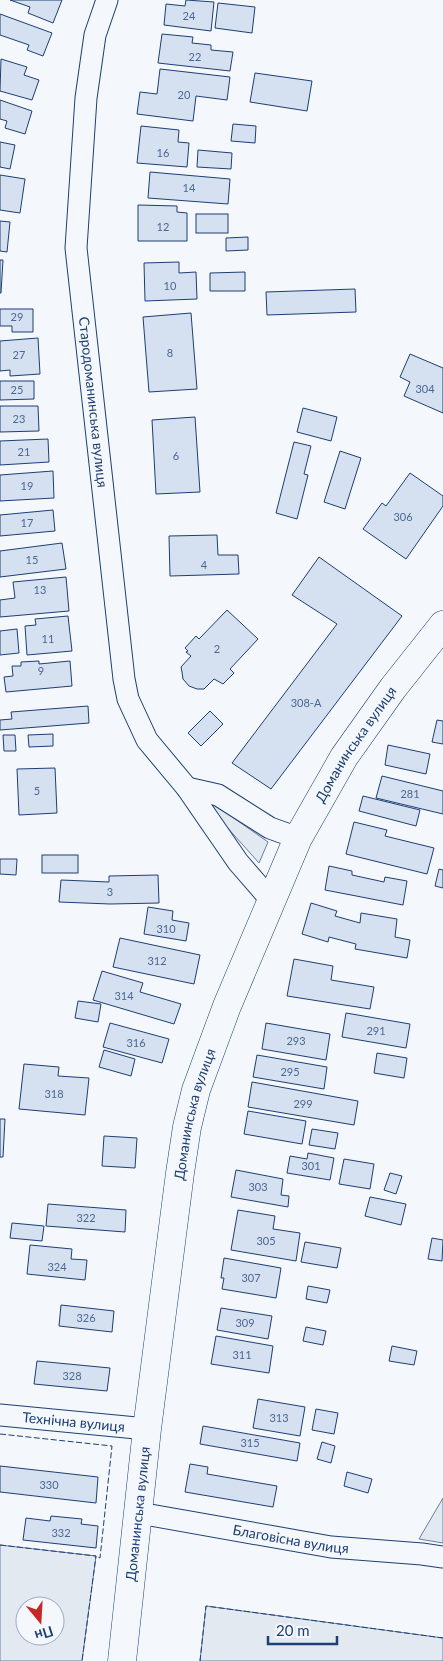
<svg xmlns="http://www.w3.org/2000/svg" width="443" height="1661" font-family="Lato,sans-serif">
  <rect width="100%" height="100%" fill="#f4f7fb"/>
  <g fill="#e3e9f0" stroke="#687fa3" fill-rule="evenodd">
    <polygon points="211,802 268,842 259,863 208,806"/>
    <polygon points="443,1498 443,1543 419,1539"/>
    <path d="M0,1545L96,1556L82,1661H0ZM25,1606H55V1636H25Z"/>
    <polygon points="206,1606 443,1638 443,1661 200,1661"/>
  </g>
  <g fill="#d5e0f0" stroke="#1d3f73">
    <polygon points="10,0 62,0 53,23 28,13 30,7"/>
    <polygon points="186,0 214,2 211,31 164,25 166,4 185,6"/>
    <polygon points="218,3 255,7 252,33 215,28"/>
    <polygon points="0,14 52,33 43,56 27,50 29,45 0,35"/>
    <polygon points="162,34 193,37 192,43 211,45 211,50 233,52 230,71 158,63"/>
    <polygon points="1,59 27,67 24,75 39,80 32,100 0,91"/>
    <polygon points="160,69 230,77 227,100 196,96 193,121 137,114 140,92 157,94"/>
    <polygon points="255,73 312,81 307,111 250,102"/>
    <polygon points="0,100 32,111 25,134 5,128 7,121 0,119"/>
    <polygon points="233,124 256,126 255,143 231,141"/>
    <polygon points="141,126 179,130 178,142 189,143 187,167 137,163"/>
    <polygon points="0,142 15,145 10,169 0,167"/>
    <polygon points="198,150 232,153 231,169 197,167"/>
    <polygon points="150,172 230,179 228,204 148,198"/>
    <polygon points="0,175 25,179 20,213 0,210"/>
    <polygon points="138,205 177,206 177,212 187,213 187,241 138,241"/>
    <rect x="196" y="214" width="32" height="19"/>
    <polygon points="0,221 10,222 7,252 0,251"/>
    <polygon points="248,237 248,250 226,251 226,238"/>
    <polygon points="0,260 3,260 1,293 0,293"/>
    <polygon points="179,262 179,273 196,272 197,299 145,301 144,263"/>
    <polygon points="245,272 245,291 210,291 210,273"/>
    <polygon points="355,289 356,312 267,315 266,292"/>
    <polygon points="0,309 33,309 33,332 12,332 12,326 0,326"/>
    <polygon points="191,313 197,389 149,392 143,317"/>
    <polygon points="38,338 40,374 10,376 10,370 0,371 0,341"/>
    <polygon points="410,354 443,368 443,413 404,396 410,382 400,377"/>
    <polygon points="0,381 34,381 34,399 0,400"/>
    <polygon points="0,406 38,406 39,431 0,432"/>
    <polygon points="303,408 337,417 331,441 297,432"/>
    <polygon points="195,417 200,492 156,494 152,420"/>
    <polygon points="48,439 49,462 0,465 0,441"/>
    <polygon points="294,442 311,446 304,474 308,475 297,519 276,513"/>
    <polygon points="340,451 361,458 345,509 324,502"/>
    <polygon points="53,471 54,498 0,501 0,475"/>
    <polygon points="410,473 443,496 443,506 406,559 363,529 382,503 386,506"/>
    <polygon points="53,510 55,531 0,536 0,515"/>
    <polygon points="217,535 218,555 238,555 239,574 170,576 169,536"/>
    <polygon points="62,543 66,569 0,577 0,551"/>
    <polygon points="319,557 402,616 271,789 232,763 337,624 292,595"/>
    <polygon points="66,577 69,611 0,617 0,600 15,598 13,582"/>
    <polygon points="227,610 258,639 230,669 234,673 223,684 214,679 204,689 197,689 189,686 183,679 182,672 181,667 191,656 186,652 188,651 185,648 196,636 199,639"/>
    <polygon points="68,616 72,651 27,655 25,626 36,625 35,619"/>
    <polygon points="17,629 19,653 0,655 0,631"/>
    <polygon points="39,661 39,664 70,661 72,686 6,692 4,677 13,676 12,666 21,666 21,662"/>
    <polygon points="88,706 89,723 0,730 0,720 12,719 11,712"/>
    <polygon points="210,711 223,724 201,746 188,733"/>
    <polygon points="437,720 443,721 443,744 432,742"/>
    <polygon points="53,734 53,746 29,747 28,735"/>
    <polygon points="3,735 15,735 16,751 4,751"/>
    <polygon points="388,745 430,754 426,774 385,765"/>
    <polygon points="55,768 57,813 19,815 17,769"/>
    <polygon points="382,776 443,791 443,814 376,798"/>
    <polygon points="363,796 420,810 416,826 359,811"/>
    <polygon points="354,822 387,830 385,836 434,848 427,874 346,854"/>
    <rect x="42" y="855" width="36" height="18"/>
    <polygon points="0,859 17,859 16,875 0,874"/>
    <polygon points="329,866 352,871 352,875 384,882 385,877 407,881 403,905 325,890"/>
    <polygon points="439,869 443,870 443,888 435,886"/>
    <polygon points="158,875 159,903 110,904 59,902 61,880 109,882 109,876"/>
    <polygon points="311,903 337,911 335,916 360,923 361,913 397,919 395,937 410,940 407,958 355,949 356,944 329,937 328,942 302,934"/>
    <polygon points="148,907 173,911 172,920 189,923 186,941 144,934"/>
    <polygon points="120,938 200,955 194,984 113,967"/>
    <polygon points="294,959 333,966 331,980 374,987 370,1009 287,996"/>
    <polygon points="102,971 143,983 140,992 181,1004 174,1024 93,1000"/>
    <polygon points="78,1001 101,1004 98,1022 75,1018"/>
    <polygon points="346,1013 410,1024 406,1048 342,1037"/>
    <polygon points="110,1023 169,1039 162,1063 103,1047"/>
    <polygon points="266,1023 330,1034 326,1060 262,1049"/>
    <polygon points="104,1050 135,1059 131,1076 99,1067"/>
    <polygon points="377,1053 407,1058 404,1078 374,1073"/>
    <polygon points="257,1055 327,1067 324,1089 253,1077"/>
    <polygon points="24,1064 59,1067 58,1076 89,1078 85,1115 19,1109"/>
    <polygon points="252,1082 358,1101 354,1125 248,1107"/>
    <polygon points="248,1111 306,1121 302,1144 244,1134"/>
    <polygon points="0,1119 5,1119 3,1157 0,1157"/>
    <polygon points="312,1129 338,1133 335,1149 309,1145"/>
    <polygon points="104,1136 137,1138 135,1168 102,1166"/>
    <polygon points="308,1153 334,1158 330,1180 287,1173 290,1156 307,1159"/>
    <polygon points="344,1159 374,1164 370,1189 339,1184"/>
    <polygon points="236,1170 283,1179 281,1195 289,1196 288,1207 231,1197"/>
    <polygon points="390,1173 402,1176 396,1194 384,1190"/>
    <polygon points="370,1197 406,1204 401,1225 365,1216"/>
    <polygon points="48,1204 126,1210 125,1232 46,1226"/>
    <polygon points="238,1210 275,1216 273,1229 300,1233 296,1261 231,1250"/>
    <polygon points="12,1223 44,1226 42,1241 10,1238"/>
    <polygon points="432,1238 443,1240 442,1261 428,1259"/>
    <polygon points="305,1242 341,1248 337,1268 301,1262"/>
    <polygon points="30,1245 72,1249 71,1259 87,1260 85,1280 27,1274"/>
    <polygon points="224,1258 281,1268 276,1298 222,1289 224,1278 221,1278"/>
    <polygon points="308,1286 330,1290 327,1303 306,1299"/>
    <polygon points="61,1305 114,1311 112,1332 59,1326"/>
    <polygon points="221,1308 272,1316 268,1339 217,1330"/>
    <polygon points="306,1327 326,1331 323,1345 303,1341"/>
    <polygon points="216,1336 273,1346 269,1373 211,1364"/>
    <polygon points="392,1346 417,1351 414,1365 389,1361"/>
    <polygon points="37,1361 110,1368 107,1391 34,1384"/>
    <polygon points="258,1399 305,1407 300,1436 253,1428"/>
    <polygon points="316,1409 338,1413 334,1434 312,1430"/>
    <polygon points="203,1426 300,1443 297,1461 200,1444"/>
    <polygon points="322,1442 335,1446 331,1463 317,1459"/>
    <polygon points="190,1464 208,1467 207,1474 277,1486 273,1507 185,1492"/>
    <polygon points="0,1466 98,1477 96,1503 0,1492"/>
    <polygon points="347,1472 372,1479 368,1493 344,1486"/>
    <polygon points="51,1516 82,1519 81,1524 98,1526 96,1548 23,1540 26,1518 50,1521"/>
  </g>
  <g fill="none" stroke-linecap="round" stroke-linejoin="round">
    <g stroke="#1d3f73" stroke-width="23">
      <g id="minor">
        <path id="s1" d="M107,0L95,35L86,98L76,248L124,679L128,699L147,740L187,788L238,862L271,900"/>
        <polyline points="187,788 218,795 270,828 298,838"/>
        <path id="s2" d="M0,1415L147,1429"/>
        <path id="s3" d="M139,1513L331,1547L422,1554L443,1557"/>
      </g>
    </g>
    <g stroke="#1d3f73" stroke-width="29">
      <g id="secondary">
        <path id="s4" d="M122,1661L147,1429L180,1173L187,1127L196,1090L227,1006L298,838L344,757L393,688L443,625"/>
      </g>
    </g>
    <use href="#minor" stroke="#f4f7fb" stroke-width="21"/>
    <use href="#secondary" stroke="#f4f7fb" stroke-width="28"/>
    <g stroke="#1d3f73" stroke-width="1" stroke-dasharray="6 2.5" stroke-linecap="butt">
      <polyline points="0,1434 112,1446 100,1558 96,1556"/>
      <polyline points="0,1545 96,1556 82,1661"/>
      <polyline points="200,1661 206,1606 443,1638"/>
    </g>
  </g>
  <g text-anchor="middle" stroke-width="4" stroke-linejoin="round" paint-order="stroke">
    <g font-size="11" fill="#4b6792">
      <text x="189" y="20">24</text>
      <text x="195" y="61">22</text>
      <text x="184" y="99">20</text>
      <text x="163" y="157">16</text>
      <text x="189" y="192">14</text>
      <text x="163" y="231">12</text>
      <text x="170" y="290">10</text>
      <text x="17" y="321">29</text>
      <text x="170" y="357">8</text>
      <text x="19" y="359">27</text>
      <text x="425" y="393">304</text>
      <text x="17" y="394">25</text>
      <text x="19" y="423">23</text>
      <text x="24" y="456">21</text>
      <text x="176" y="460">6</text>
      <text x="27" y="490">19</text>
      <text x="403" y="521">306</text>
      <text x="27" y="527">17</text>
      <text x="32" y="564">15</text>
      <text x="204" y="569">4</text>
      <text x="40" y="594">13</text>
      <text x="48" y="643">11</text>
      <text x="217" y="653">2</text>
      <text x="41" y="675">9</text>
      <text x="306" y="707">308-А</text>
      <text x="37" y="795">5</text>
      <text x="410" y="798">281</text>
      <text x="110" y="896">3</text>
      <text x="166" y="933">310</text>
      <text x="157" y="965">312</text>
      <text x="124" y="1000">314</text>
      <text x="376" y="1035">291</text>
      <text x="296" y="1045">293</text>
      <text x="136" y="1047">316</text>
      <text x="290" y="1076">295</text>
      <text x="54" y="1098">318</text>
      <text x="303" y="1108">299</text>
      <text x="311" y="1170">301</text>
      <text x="258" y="1191">303</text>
      <text x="86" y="1222">322</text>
      <text x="266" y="1245">305</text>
      <text x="57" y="1271">324</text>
      <text x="251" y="1282">307</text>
      <text x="86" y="1322">326</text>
      <text x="245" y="1327">309</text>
      <text x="242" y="1359">311</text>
      <text x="72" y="1380">328</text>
      <text x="279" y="1422">313</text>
      <text x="250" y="1447">315</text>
      <text x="49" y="1489">330</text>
      <text x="61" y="1537">332</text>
    </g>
    <g font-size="14" fill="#1d3f73" stroke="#f4f7fb">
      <text dy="5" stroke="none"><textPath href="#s1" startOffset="406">Стародоманинська вулиця</textPath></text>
      <text dy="5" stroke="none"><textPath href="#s4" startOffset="958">Доманинська вулиця</textPath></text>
      <text dy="5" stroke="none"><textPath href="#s4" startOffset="552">Доманинська вулиця</textPath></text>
      <text dy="5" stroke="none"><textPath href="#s2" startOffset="74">Технічна вулиця</textPath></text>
      <text dy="5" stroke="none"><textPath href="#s4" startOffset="148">Доманинська вулиця</textPath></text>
      <text dy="5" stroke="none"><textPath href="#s3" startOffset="154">Благовісна вулиця</textPath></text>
    </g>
  </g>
  <g transform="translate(40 1621) rotate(162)"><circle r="24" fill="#f4f7fb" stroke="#9eadc5"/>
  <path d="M0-4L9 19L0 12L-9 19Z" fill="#c62828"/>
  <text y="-8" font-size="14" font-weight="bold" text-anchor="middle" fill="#1d3f73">Пн</text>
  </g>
  <path d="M268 1636v8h69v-8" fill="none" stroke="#1d3f73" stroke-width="2.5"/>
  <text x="276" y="1636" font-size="15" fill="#1d3f73" stroke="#f4f7fb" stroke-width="4" paint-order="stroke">20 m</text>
</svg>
